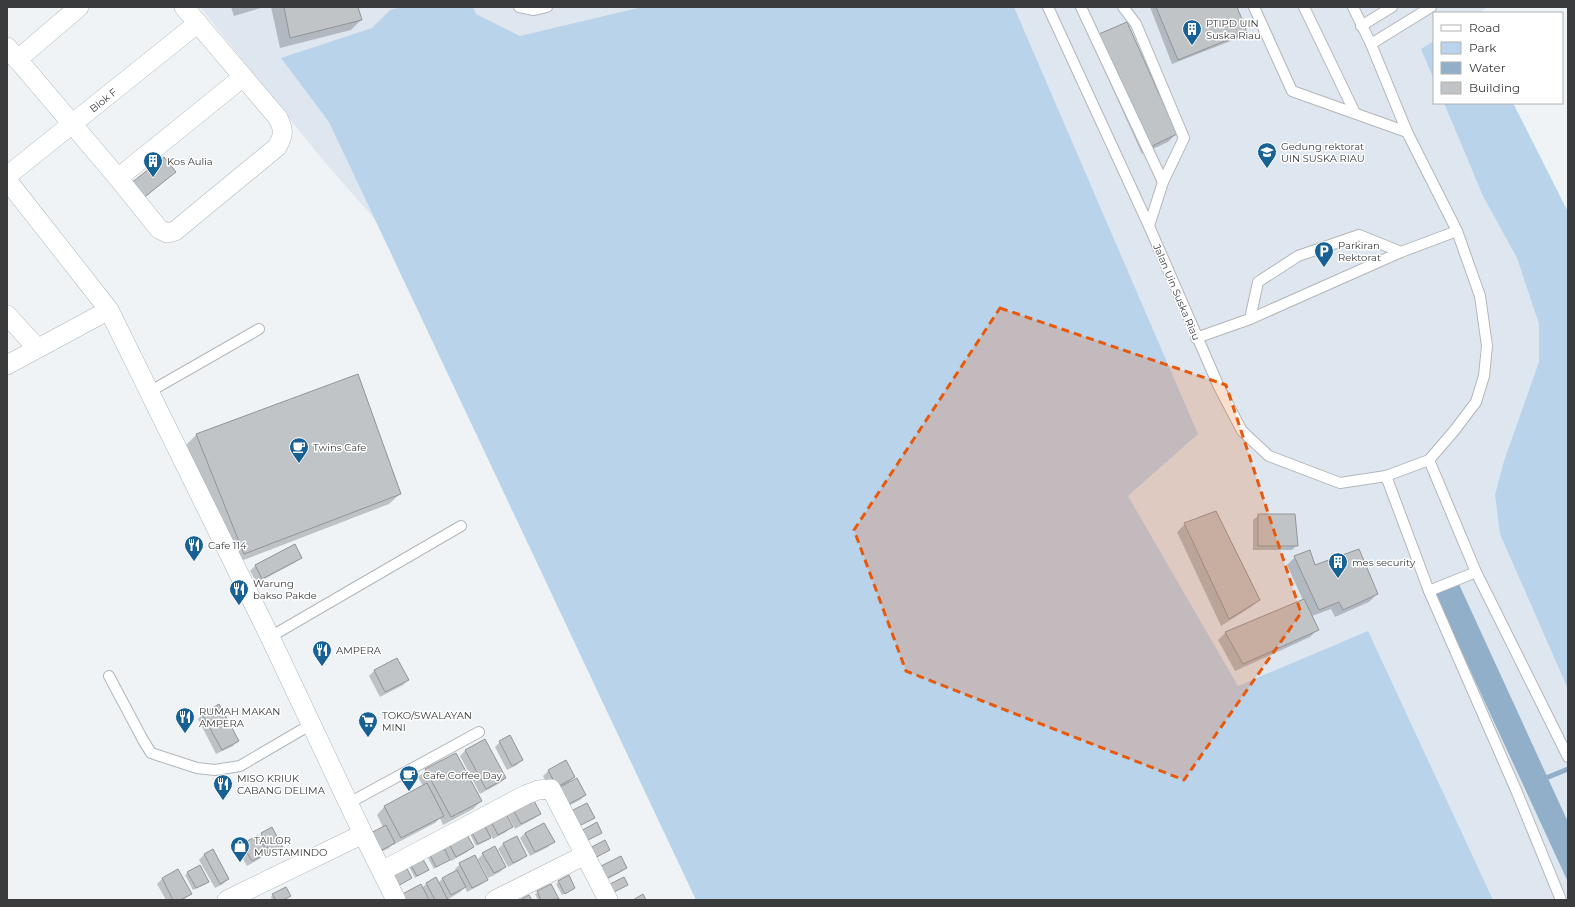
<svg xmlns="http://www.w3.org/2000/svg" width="1575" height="907" font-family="Montserrat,sans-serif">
  <rect width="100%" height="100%" fill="#eff3f6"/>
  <polygon fill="#dee7f0" points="200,7 1488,7 1479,13 1434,13 1434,103 1513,103 1568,212 1568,900 800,900 537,405 322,159"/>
  <g fill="#b9d3ea">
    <polygon points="401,7 473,7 476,14 520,36 642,7 1014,7 1198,434 1128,496 1238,686 1368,631 1493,900 696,900 329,122 281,58 372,28 390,10"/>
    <polygon points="1434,41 1434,80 1421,49"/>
    <polygon points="1444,103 1513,103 1568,212 1568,689 1500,534 1495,495 1504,461 1539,362 1539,324 1517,258 1483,196"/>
  </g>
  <polygon fill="#91afc8" points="1458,582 1568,822 1568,882 1434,592"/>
  <g fill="#0003">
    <polygon points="231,7 264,7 234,16"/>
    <polygon points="271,7 357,7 361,20 351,30 280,48"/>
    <polygon points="1150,7 1236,7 1246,32 1241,37 1172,64"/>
    <polygon points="1100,35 1176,134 1168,142 1142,154 1092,43"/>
    <polygon points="175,172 137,204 125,190"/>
    <polygon points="358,375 400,494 389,504 233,564 186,445 196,435"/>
    <polygon points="1259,515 1297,545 1292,550 1253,550 1253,520"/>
    <polygon points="1185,524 1259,600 1251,607 1221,626 1177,532"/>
    <polygon points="294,546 301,557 296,562 257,583 250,571 255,566"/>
    <polygon points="1295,557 1377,594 1369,602 1335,617 1331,609 1312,616 1318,629 1310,637 1235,671 1218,640 1225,633 1303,600 1287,565"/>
    <polygon points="397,659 408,680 403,685 380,697 369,676 374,671"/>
    <polygon points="203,714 238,741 233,746 216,754 198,719"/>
    <polygon points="485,740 505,778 500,783 480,794 460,756 465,751"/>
    <polygon points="500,742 522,760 517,765 507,770 495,747"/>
    <polygon points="566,762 574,777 567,784 585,795 580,800 558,811 551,791 543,776 548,771"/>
    <polygon points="426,770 481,801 473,809 443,825 440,818 435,823 393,845 393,844 389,848 373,856 383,827 377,815 384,807 423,786 418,777"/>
    <polygon points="511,807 540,813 535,818 515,829 506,812"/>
    <polygon points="483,822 511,827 506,832 493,839 491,836 488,840 476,846 469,832"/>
    <polygon points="272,829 282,848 269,855 267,852 261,858 247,866 238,850 243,845"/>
    <polygon points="525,833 553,842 548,847 530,856 520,838"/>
    <polygon points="516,837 526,855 521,860 508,867 498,849 503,844"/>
    <polygon points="448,841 472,847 467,852 451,861 449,859 434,869 426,854"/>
    <polygon points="213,850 228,879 223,884 215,888 199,860 204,855"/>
    <polygon points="483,854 505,867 500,872 488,878 478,859"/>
    <polygon points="407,863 428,870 415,878"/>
    <polygon points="460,864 487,879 482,884 467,892 465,887 460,892 447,900 395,900 422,888 427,883 438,883 443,878 456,871 455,869"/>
    <polygon points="626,867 621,872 598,884 593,874"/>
    <polygon points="178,871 191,894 183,900 166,900 157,884 162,879"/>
    <polygon points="188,873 206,884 193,890 185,875"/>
    <polygon points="559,882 572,890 562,895 556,884"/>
    <polygon points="551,885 558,899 557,900 538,900 535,894"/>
    <polygon points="273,895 290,896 283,900 272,900 271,897"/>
  </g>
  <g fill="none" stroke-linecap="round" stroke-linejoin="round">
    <polyline stroke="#91afc8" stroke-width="5" points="1541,780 1568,769"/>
  </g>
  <g fill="#c1c4c7" stroke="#929597">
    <polygon points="284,7 358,7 362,20 290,38"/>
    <polygon points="1156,7 1237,7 1247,32 1178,60"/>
    <polygon points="1127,22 1177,134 1150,147 1099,34"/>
    <polygon points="164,157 176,172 142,199 130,184"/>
    <polygon points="358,374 401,494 244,554 196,434"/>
    <polygon points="1216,511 1260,600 1229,619 1184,523"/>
    <polygon points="1258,514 1295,514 1298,546 1258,546"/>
    <polygon points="295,544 302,558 262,579 255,565"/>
    <polygon points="1359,549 1378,594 1343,610 1339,602 1319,610 1294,556 1310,550 1315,565"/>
    <polygon points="1304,599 1319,630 1243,664 1225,632"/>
    <polygon points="397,658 409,680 385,692 374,670"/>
    <polygon points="219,704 239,741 222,750 202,714"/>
    <polygon points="510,735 523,760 512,766 499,741"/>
    <polygon points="485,739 506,778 486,789 465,750"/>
    <polygon points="456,753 482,801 451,817 425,769"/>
    <polygon points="566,760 575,777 557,787 548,770"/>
    <polygon points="577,778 586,795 563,807 554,790"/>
    <polygon points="427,783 444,816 401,838 384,806"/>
    <polygon points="531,795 541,814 521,824 511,806"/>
    <polygon points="587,803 595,818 579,826 571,811"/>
    <polygon points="503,808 513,827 498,835 488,816"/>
    <polygon points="597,822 602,833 584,842 579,832"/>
    <polygon points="483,823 491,838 478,844 470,829"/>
    <polygon points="544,823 555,842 535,852 525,833"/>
    <polygon points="386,825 395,843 378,852 369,834"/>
    <polygon points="272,827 283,848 271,854 261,833"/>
    <polygon points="465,831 474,847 456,857 447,840"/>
    <polygon points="258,835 268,853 252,861 242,844"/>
    <polygon points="517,836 527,856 513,863 503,843"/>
    <polygon points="605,840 610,850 593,859 588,849"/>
    <polygon points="442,844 450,860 436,867 428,851"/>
    <polygon points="495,846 506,867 494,873 482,853"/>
    <polygon points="213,849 229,879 220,884 204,854"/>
    <polygon points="420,854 429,870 417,876 408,860"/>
    <polygon points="475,855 488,880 472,888 459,863"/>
    <polygon points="621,856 627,868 604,880 597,868"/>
    <polygon points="404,863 412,878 398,886 389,870"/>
    <polygon points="200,865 209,882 196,888 187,872"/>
    <polygon points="178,869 192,894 180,900 173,900 162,878"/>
    <polygon points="457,870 466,887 451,895 442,878"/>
    <polygon points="569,875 575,888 565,894 558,881"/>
    <polygon points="436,877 448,900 435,900 426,883"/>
    <polygon points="624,877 628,885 610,894 606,886"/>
    <polygon points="421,884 429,900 399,900 397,897"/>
    <polygon points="551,884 559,899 541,900 537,891"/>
    <polygon points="286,887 291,896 283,900 276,900 272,894"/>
    <polygon points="643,894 646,900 633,900"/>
    <polygon points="529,895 532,900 520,900"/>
  </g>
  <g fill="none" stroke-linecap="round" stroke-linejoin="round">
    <g stroke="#b3b6b9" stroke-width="12">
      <g id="service">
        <polyline points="519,7 534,10 547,7"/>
        <polyline points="1048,7 1149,226 1219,387 1242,431 1269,456 1340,483 1386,476 1429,591 1516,790 1561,900"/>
        <polyline points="1081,7 1163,182"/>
        <polyline points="1123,7 1136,24 1184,138 1163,182 1149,226"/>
        <polyline points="1254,7 1292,91 1407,132"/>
        <polyline points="1304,7 1355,113"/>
        <polyline points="1353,7 1371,44 1407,132 1457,231 1480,296 1487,346 1484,376 1476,402 1454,431 1429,460 1476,572 1568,757"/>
        <polyline points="1361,26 1392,7"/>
        <polyline points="1371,44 1431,7"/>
        <polyline points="1250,319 1258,282 1298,256 1359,235 1401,252"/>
        <polyline points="1196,338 1250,319 1401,252 1457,231"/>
        <polyline points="149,392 259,329"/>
        <polyline points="1386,476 1429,460"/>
        <polyline points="1429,591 1476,572"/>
        <polyline points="270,637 461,526"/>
        <polyline points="109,676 143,740 151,753 197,768 215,770 240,766 310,725"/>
        <polyline points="349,803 479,732"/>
      </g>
    </g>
    <g stroke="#b3b6b9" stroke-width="20">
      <g id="minor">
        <path d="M7,47L118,178L159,229L167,233L175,231L277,147C284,135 284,130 278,118L184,7"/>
        <polyline points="17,60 79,7"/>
        <polyline points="7,176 198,23"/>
        <polyline points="118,178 243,77"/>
        <polyline points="7,180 109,310 7,365"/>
        <polyline points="109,310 270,637 363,834"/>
        <polyline points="7,315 37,348"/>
        <polyline points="382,871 525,795 538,790 551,789 585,855"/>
        <polyline points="227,900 363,834 396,900"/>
        <polyline points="495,900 585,855 608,900"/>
      </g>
    </g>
    <use href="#service" stroke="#fff" stroke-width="10"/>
    <use href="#minor" stroke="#fff" stroke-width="19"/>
  </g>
  <path fill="#e8590c" fill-opacity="0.2" stroke="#e8590c" stroke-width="3" stroke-dasharray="8 5" stroke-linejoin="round" d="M1000,308L1226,385L1301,613L1184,780L906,671L854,530Z"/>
  <defs>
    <g id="building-pin" transform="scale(1)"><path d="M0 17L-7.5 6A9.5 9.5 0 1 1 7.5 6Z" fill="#176195" stroke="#fff"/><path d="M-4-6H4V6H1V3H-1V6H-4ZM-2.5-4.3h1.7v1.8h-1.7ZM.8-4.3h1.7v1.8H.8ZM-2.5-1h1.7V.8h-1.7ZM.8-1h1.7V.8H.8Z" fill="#fff"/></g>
    <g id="university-pin" transform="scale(1)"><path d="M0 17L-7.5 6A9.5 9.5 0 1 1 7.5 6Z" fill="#176195" stroke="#fff"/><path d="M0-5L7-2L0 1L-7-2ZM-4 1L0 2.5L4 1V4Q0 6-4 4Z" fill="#fff"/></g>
    <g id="parking-pin" transform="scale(1)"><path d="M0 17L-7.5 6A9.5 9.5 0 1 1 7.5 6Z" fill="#176195" stroke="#fff"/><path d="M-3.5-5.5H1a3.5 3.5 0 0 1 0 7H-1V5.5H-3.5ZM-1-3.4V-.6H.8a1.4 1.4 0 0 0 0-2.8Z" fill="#fff"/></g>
    <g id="cafe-pin" transform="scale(1)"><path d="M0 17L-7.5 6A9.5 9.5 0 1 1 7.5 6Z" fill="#176195" stroke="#fff"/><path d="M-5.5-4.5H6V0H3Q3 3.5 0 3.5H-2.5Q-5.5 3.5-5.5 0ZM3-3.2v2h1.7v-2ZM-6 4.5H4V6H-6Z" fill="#fff"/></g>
    <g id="restaurant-pin" transform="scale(1)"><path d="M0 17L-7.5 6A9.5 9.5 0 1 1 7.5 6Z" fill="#176195" stroke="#fff"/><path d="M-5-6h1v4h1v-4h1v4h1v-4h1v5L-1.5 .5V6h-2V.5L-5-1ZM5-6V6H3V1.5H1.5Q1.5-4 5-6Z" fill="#fff"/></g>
    <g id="supermarket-pin" transform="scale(1)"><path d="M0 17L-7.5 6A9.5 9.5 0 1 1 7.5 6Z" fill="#176195" stroke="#fff"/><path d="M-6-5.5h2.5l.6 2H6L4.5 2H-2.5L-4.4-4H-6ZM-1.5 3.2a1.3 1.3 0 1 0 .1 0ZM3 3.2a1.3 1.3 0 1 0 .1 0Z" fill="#fff"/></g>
    <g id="shop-pin" transform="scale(1)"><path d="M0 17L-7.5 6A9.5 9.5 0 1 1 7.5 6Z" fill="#176195" stroke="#fff"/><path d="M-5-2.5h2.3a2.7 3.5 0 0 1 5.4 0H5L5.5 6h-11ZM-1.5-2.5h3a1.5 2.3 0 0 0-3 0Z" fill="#fff"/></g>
  </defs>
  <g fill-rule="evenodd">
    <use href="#building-pin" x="1192" y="29"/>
    <use href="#university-pin" x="1267" y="152"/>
    <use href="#building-pin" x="153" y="161"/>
    <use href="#parking-pin" x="1324" y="251"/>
    <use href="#cafe-pin" x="299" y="447"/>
    <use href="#restaurant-pin" x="194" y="545"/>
    <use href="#building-pin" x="1338" y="562"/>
    <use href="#restaurant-pin" x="239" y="589"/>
    <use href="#restaurant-pin" x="322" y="650"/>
    <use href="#restaurant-pin" x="185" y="717"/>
    <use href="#supermarket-pin" x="368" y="721"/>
    <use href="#cafe-pin" x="409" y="775"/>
    <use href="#restaurant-pin" x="223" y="784"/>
    <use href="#shop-pin" x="240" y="846"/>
  </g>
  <g text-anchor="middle" stroke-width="3" stroke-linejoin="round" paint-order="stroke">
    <g font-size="10" fill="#393b3c" stroke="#fff" text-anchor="start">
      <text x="1206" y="27">PTIPD UIN<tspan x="1206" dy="12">Suska Riau</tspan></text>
      <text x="1281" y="150">Gedung rektorat<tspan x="1281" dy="12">UIN SUSKA RIAU</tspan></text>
      <text x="167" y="165">Kos Aulia</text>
      <text x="1338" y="249">Parkiran<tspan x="1338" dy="12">Rektorat</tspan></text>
      <text x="313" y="451">Twins Cafe</text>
      <text x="208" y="549">Cafe 114</text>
      <text x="1352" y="566">mes security</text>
      <text x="253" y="587">Warung<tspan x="253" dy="12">bakso Pakde</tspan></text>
      <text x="336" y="654">AMPERA</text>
      <text x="199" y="715">RUMAH MAKAN<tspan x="199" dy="12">AMPERA</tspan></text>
      <text x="382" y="719">TOKO/SWALAYAN<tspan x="382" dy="12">MINI</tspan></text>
      <text x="423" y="779">Cafe Coffee Day</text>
      <text x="237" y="782">MISO KRIUK<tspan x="237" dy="12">CABANG DELIMA</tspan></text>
      <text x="254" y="844">TAILOR<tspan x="254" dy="12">MUSTAMINDO</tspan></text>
    </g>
    <g font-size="10" fill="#393b3c" stroke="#fff">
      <text transform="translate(103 100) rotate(-39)" y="4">Blok F</text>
      <text transform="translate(1177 292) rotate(67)" y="4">Jalan Uin Suska Riau</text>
    </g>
  </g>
  <rect width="1575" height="907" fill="none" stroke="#393b3c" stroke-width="16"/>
  <rect x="1433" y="12" width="130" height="92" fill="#ffffff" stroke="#b0b1b1"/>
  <rect x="1441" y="25" width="20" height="6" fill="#ffffff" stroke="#b0b1b1"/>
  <text x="1469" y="32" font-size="12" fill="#393b3c">Road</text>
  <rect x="1441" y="42" width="20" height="12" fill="#b9d3ea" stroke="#b0b1b1"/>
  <text x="1469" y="52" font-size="12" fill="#393b3c">Park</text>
  <rect x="1441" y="62" width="20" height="12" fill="#91afc8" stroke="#b0b1b1"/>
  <text x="1469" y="72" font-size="12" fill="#393b3c">Water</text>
  <rect x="1441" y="82" width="20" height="12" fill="#c1c4c7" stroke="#b0b1b1"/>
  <text x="1469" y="92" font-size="12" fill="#393b3c">Building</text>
</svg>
